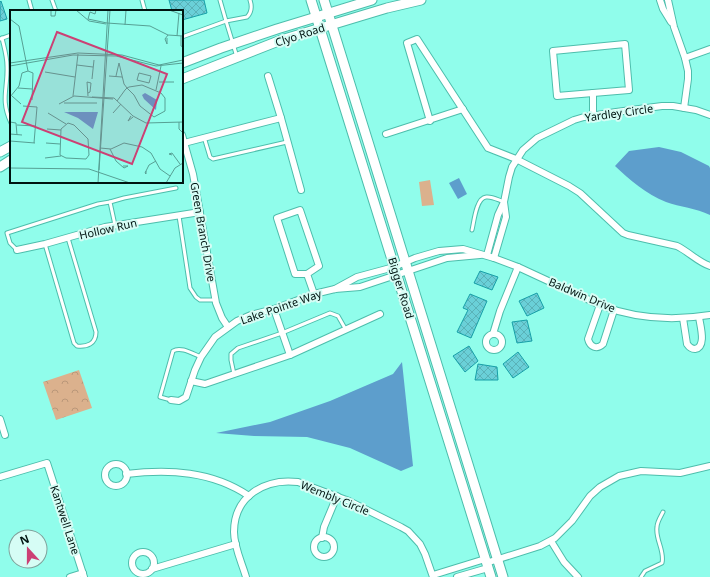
<svg xmlns="http://www.w3.org/2000/svg" width="710" height="577" font-family="'Noto Sans',sans-serif">
  <defs>
    <pattern id="forest-crowns" width="20" height="18" patternUnits="userSpaceOnUse"><rect width="20" height="18" fill="#dbb18d"/><path d="M2 6a3 3 0 1 1 6 0M12 15a3 3 0 1 1 6 0" fill="none" stroke="#ba9779"/></pattern>
    <pattern id="building-cross-hatch" width="8" height="8" patternUnits="userSpaceOnUse"><rect width="8" height="8" fill="#6ad0d8"/><path d="M0 0l8 8M0 8l8-8" fill="none" stroke="#5ab2b8"/></pattern>
  </defs>
  <rect width="100%" height="100%" fill="#90fdeb"/>
  <polygon fill="#dbb18d" points="430,180 434,205 422,206 419,182"/>
  <polygon fill="url(#forest-crowns)" points="79,370 92,408 56,420 43,382"/>
  <g fill="#5d9ecc">
    <path d="M659,147L681,152L709,166L710,168V215C696,208 680,207 666,202C646,194 630,180 615,166L629,151Z"/>
    <polygon points="459,178 467,194 458,199 449,183"/>
    <polygon points="402,362 413,466 401,471 350,448 307,437 254,436 216,433 270,422 330,401 393,374"/>
  </g>
  <g fill="url(#building-cross-hatch)" stroke="#18a0a8">
    <polygon points="169,0 204,0 207,13 182,20 182,11 172,11"/>
    <polygon points="1,1 7,19 0,21 0,2"/>
    <polygon points="480,271 498,277 492,290 474,283"/>
    <polygon points="537,293 544,308 527,316 519,301"/>
    <polygon points="470,294 487,301 471,338 457,332 468,310 463,308"/>
    <polygon points="527,320 532,341 517,343 512,322"/>
    <polygon points="469,346 478,361 465,372 453,356"/>
    <polygon points="518,352 529,367 513,378 503,364"/>
    <polygon points="478,364 497,367 498,380 475,380"/>
  </g>
  <g fill="none" stroke-linecap="round" stroke-linejoin="round">
    <g stroke="#4dbeac" stroke-width="5">
      <g id="lane">
        <polyline points="29,0 32,11"/>
        <polyline points="52,0 56,11"/>
        <polyline points="142,0 145,11"/>
        <polyline points="182,37 226,21 220,0"/>
        <path d="M2,38C4,47 7,56 7,66C8,89 0,99 11,123"/>
        <polyline points="0,39 11,35"/>
        <path d="M237,57L226,21L247,17C252,12 252,6 250,0"/>
        <polyline points="204,137 210,157 213,159 287,142"/>
        <polyline points="179,216 190,288 196,297 200,300 215,300"/>
        <polyline points="115,225 110,202 124,198 176,188"/>
        <path d="M472,230C474,222 476,198 486,197C492,196 498,200 504,202"/>
        <path d="M45,244L74,343L77,346C87,347 96,344 96,332L68,238"/>
        <polyline points="17,250 10,243 7,233 98,204 110,202"/>
        <polyline points="234,374 231,360 231,354 238,348 282,333 330,313 338,316 346,330"/>
        <path d="M171,400L160,397L173,351C181,346 193,354 201,357"/>
        <path d="M641,577L645,571L662,563C665,551 655,539 657,527C657,522 661,516 663,512"/>
      </g>
    </g>
    <g stroke="#4dbeac" stroke-width="8">
      <g id="street">
        <polyline points="660,0 663,9 671,22"/>
        <polyline points="668,0 674,27 685,58 688,71 688,79 684,108"/>
        <polygon points="625,44 629,90 557,96 553,51"/>
        <polyline points="685,58 710,49"/>
        <polyline points="268,76 281,118 301,190"/>
        <polyline points="593,93 593,115"/>
        <path d="M430,121L407,43L417,39L488,148L516,159L569,186L580,193L623,233L628,235L677,246C689,252 698,262 710,266"/>
        <polyline points="386,134 463,109"/>
        <polyline points="182,135 193,174 216,303 222,318 228,327"/>
        <polyline points="184,143 281,118"/>
        <polyline points="17,250 45,244 105,227 200,212"/>
        <polyline points="487,255 498,215 504,202 509,177 512,167 523,150 537,138 574,120 584,117 616,112 662,106 673,106 696,110 710,115"/>
        <polyline points="494,258 506,217 504,202"/>
        <polyline points="307,274 319,266 300,210 277,218 295,274 307,274 314,294"/>
        <path d="M335,289L357,277L394,267L415,258L439,251L463,249L494,258L518,267L600,305C636,319 673,321 710,315"/>
        <path d="M600,305L588,339C590,347 597,350 603,344L614,310"/>
        <polyline points="274,309 290,355"/>
        <path d="M683,318L687,344C689,347 691,349 695,349C707,347 700,325 699,317"/>
        <circle cx="494" cy="342" r="8"/>
        <polyline points="493,334 500,311 518,267"/>
        <polyline points="191,381 205,384 290,355 380,314"/>
        <polyline points="171,400 179,401 186,397 195,370 201,357 215,337 237,321 251,315 274,309 314,294 335,289 360,287 447,258 480,255"/>
        <polyline points="0,419 5,435"/>
        <circle cx="116" cy="475" r="11"/>
        <path d="M126,474C169,469 212,471 249,496"/>
        <polyline points="0,477 47,463 84,577"/>
        <circle cx="324" cy="547" r="10"/>
        <polyline points="322,538 324,527 337,496"/>
        <polyline points="551,541 564,562 578,577"/>
        <circle cx="143" cy="563" r="11"/>
        <polyline points="486,563 540,546 555,538 572,521 590,496 600,487 619,476 641,471 680,473 710,466"/>
        <polyline points="152,569 236,544"/>
        <polyline points="433,575 485,559"/>
        <polyline points="70,577 83,573"/>
        <path d="M246,577C242,563 234,547 234,532C234,496 265,478 298,482L349,501L401,527L408,531L420,544L425,554L433,577"/>
        <polyline points="457,577 488,568"/>
      </g>
    </g>
    <g stroke="#4dbeac" stroke-width="11">
      <g id="secondary">
        <polyline points="311,0 491,577"/>
        <polyline points="324,0 503,577"/>
        <polyline points="182,63 221,48 277,29 372,0"/>
        <polyline points="182,79 281,40 387,8 421,0"/>
        <polyline points="0,152 11,146"/>
        <polyline points="0,167 11,160"/>
      </g>
    </g>
    <use href="#lane" stroke="#fff" stroke-width="3"/>
    <use href="#street" stroke="#fff" stroke-width="6"/>
    <use href="#secondary" stroke="#fff" stroke-width="9"/>
  </g>
  <g text-anchor="middle" stroke-width="4" stroke-linejoin="round" paint-order="stroke">
    <g font-size="11" fill="#001411" stroke="#d6fdf5">
      <text transform="translate(300 35) rotate(-18)" y="4">Clyo Road</text>
      <text transform="translate(619 113) rotate(-8)" y="4">Yardley Circle</text>
      <text transform="translate(108 229) rotate(-13)" y="4">Hollow Run</text>
      <text transform="translate(203 232) rotate(80)" y="4">Green Branch Drive</text>
      <text transform="translate(401 288) rotate(73)" y="4">Bigger Road</text>
      <text transform="translate(582 295) rotate(23)" y="4">Baldwin Drive</text>
      <text transform="translate(281 307) rotate(-19)" y="4">Lake Pointe Way</text>
      <text transform="translate(335 498) rotate(22)" y="4">Wembly Circle</text>
      <text transform="translate(65 520) rotate(72)" y="4">Kantwell Lane</text>
    </g>
  </g>
  <g transform="translate(10 10)">
    <rect width="173" height="173" fill="#90fdeb"/>
    <path d="M135,83L147,90L146,100L134,89L132,85ZM54,102H88L83,119L68,108Z" fill="#5d9ecc"/>
    <path fill="none" stroke="#56a094" stroke-width="1" d="M41,0V6H45L46,0M66,0L79,11L96,14M159,0L173,5M0,9L9,16L18,61M78,9L97,13L140,16L158,25L173,26M78,9L80,2L85,4L86,0M115,15L116,0M167,26L169,3M171,26V36L173,37M157,28V34L155,29L158,25M0,53L68,43L112,45L149,55L173,50M67,55L83,57M0,56L63,45L106,46L146,56L173,53M18,61L23,63L22,90M35,62L65,67M129,63L141,66L139,73L127,70ZM99,66L112,67M106,66L109,53L114,74L117,78L124,85L130,96L144,107L155,101V88L151,83L132,75L119,77L117,78L115,80L107,91M82,69L84,50M149,72H164M8,78L22,79M146,80L151,56M2,86L11,94M63,86L68,44M78,86L77,72L81,73L80,82L78,83M0,87L9,76L12,63L18,61M82,87L104,88L123,106L136,113L173,112M54,93H87M49,94L64,86L103,89M13,96L27,97L24,133M38,103L56,114M103,103L111,94M121,106L118,111L123,107M0,112L6,113L7,125M169,112V119L173,123M58,113L64,115L78,129L79,145L76,149L56,148L50,145L51,119ZM7,115L25,116M37,119L51,120M0,124L12,125M0,131L25,133M36,133L50,134M90,138L101,139L114,133L132,137L141,143L150,159L160,166M100,139L106,151L114,158L118,156H113M162,145L159,144L162,143L170,154M35,148L51,146M0,158L79,159L120,173M89,160L100,0M136,161V164L135,163L139,155L146,151M88,173L98,0M156,173L165,158L173,153"/>
    <path fill="#cc4074" fill-opacity="0.15" stroke="#cc4074" stroke-width="2" d="M47,22L157,64L122,154L12,112Z"/>
    <rect width="173" height="173" fill="none" stroke="#001411" stroke-width="2"/>
  </g>
  <g transform="translate(28 549) rotate(339)"><circle r="19" fill="#d6fdf5" stroke="#80a09a"/>
  <path d="M0-3L7 15L0 10L-7 15Z" fill="#cc4074"/>
  <text y="-6" font-size="11" font-weight="bold" text-anchor="middle" fill="#001411">N</text>
  </g>
</svg>
